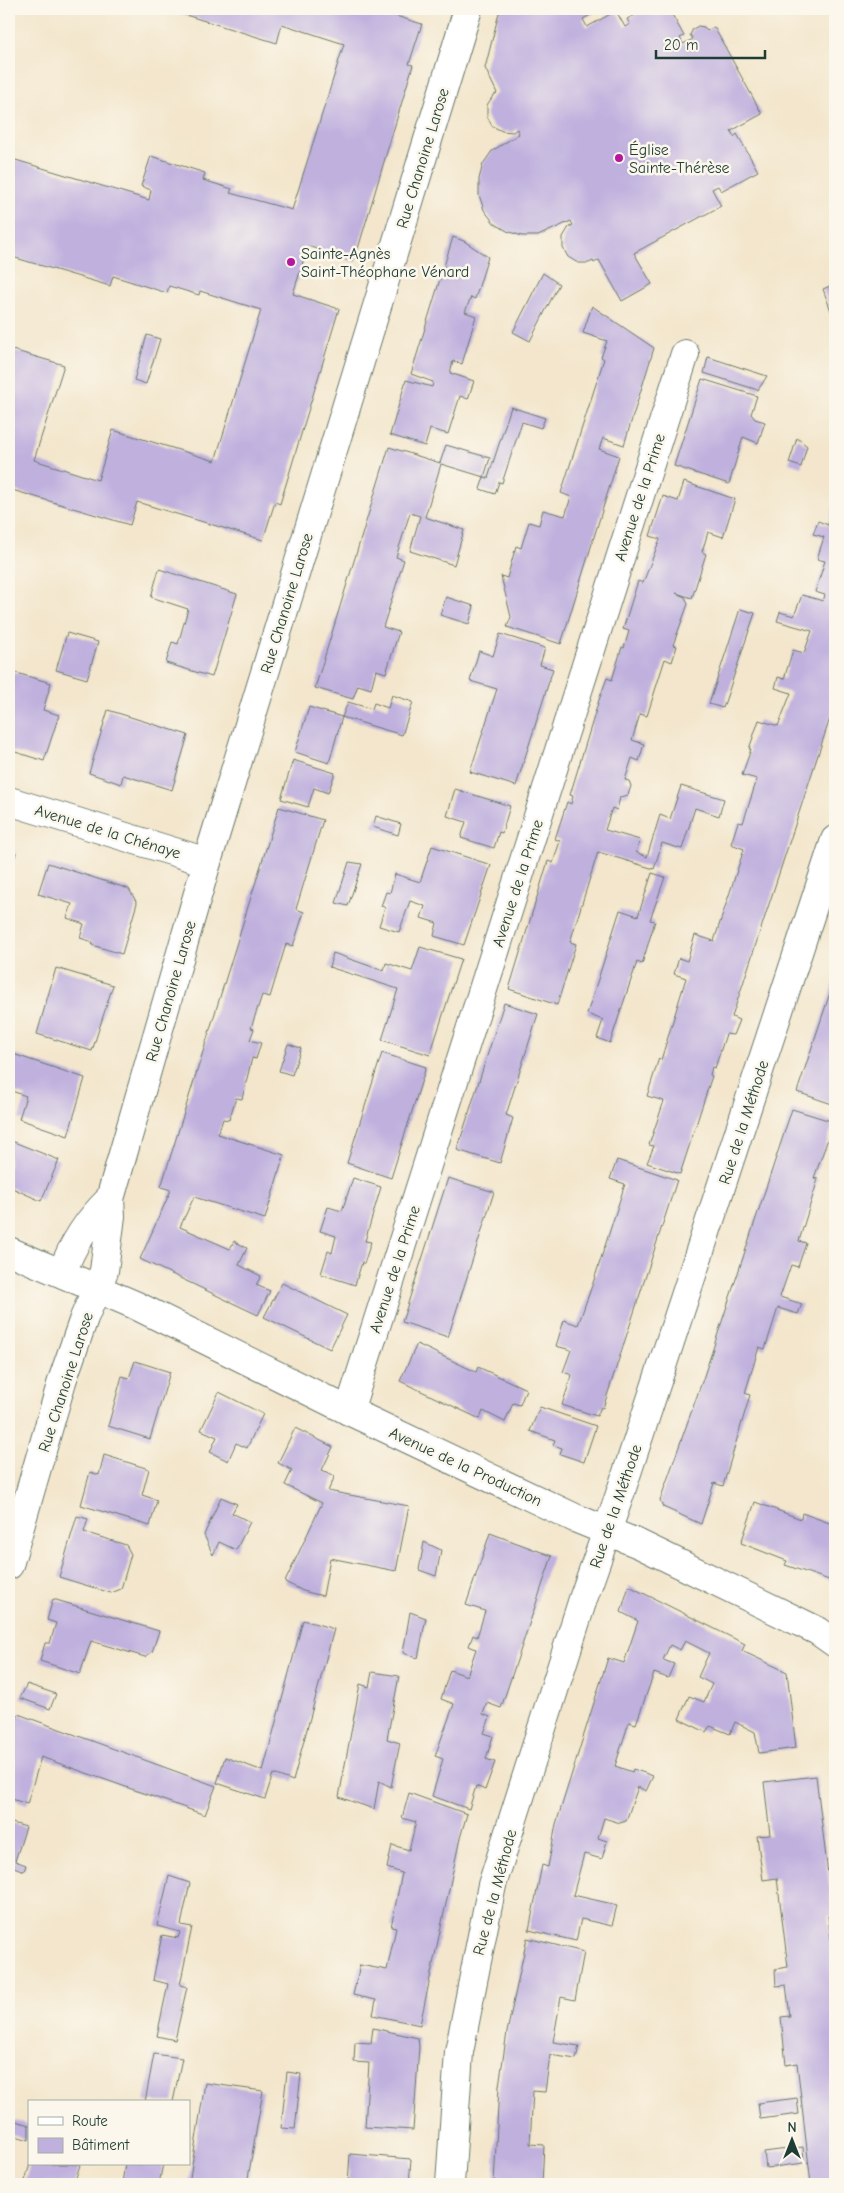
<svg xmlns="http://www.w3.org/2000/svg" width="844" height="2193" font-family="'Comic Neue',sans-serif">
  <rect width="100%" height="100%" fill="#fbf7ec"/>
  <filter id="ink" filterUnits="userSpaceOnUse"><feTurbulence type="fractalNoise" baseFrequency=".02" numOctaves="2"/><feDisplacementMap in="SourceGraphic" scale="10" xChannelSelector="R" yChannelSelector="G"/><feConvolveMatrix kernelMatrix="1 2 1 2 8 2 1 2 1" color-interpolation-filters="sRGB"/></filter>
  <filter id="wash" filterUnits="userSpaceOnUse"><feTurbulence type="fractalNoise" baseFrequency=".0096" numOctaves="4" result="noise"/><feDisplacementMap in="SourceGraphic" scale="20" xChannelSelector="R" yChannelSelector="G"/><feGaussianBlur stdDeviation="1.12" result="paint"/><feColorMatrix in="noise" values="0 0 0 0 0 0 0 0 0 0 0 0 0 0 0 0 0 1.4 0 .05"/><feComposite in="paint" operator="in"/></filter>
  <g filter="url(#wash)">
    <rect width="100%" height="100%" fill="#f3e6cc"/>
    <g id="blocks">
      <g fill="#bfb0de">
        <polygon points="166,9 373,9 422,24 409,64 413,65 354,262 308,246 293,294 339,309 280,504 275,502 263,540 137,502 130,525 9,489 9,349 64,365 34,460 98,480 113,430 215,461 261,310 200,291 199,295 169,286 167,293 113,276 110,286 9,256 9,158 149,200 151,190 141,186 151,156 205,173 203,180 232,189 230,193 292,210 344,44 282,24 277,43"/>
        <polygon points="500,9 594,9 596,12 583,19 587,27 616,11 625,27 630,24 627,19 647,9 669,9 684,36 680,38 683,44 693,39 690,35 693,29 698,26 704,27 707,31 714,27 762,114 731,131 734,137 737,134 758,171 721,191 718,186 712,189 721,206 634,253 652,284 622,301 599,260 594,263 593,261 589,263 578,263 568,257 563,248 563,237 569,227 573,225 571,221 538,236 522,236 507,231 494,223 484,210 479,195 479,179 483,164 492,151 519,134 517,129 513,132 502,131 492,126 487,116 487,105 493,96 497,93 485,68"/>
        <polygon points="453,237 464,241 488,257 475,299 471,297 465,312 476,316 462,364 453,361 450,373 474,381 468,399 460,396 448,434 430,429 425,446 390,435 406,380 432,387 433,382 411,374"/>
        <polygon points="543,273 559,284 530,341 513,332"/>
        <polygon points="835,284 835,322 823,289"/>
        <polygon points="592,306 654,348 624,445 603,438 599,449 619,456 561,644 507,627 511,617 501,576 507,578 516,546 521,548 529,522 539,525 543,510 565,516 571,497 561,493 604,359 601,357 607,341 583,333"/>
        <polygon points="147,335 160,339 146,384 134,380"/>
        <polygon points="708,357 767,376 758,390 704,373"/>
        <polygon points="702,379 757,396 751,414 755,419 765,422 758,443 743,437 729,484 674,466"/>
        <polygon points="511,407 545,418 541,428 522,422 502,483 499,482 495,494 480,489 484,477 488,478"/>
        <polygon points="797,438 807,446 801,467 789,463"/>
        <polygon points="446,445 490,458 484,477 441,464 425,517 464,530 454,565 410,551 420,516 410,513 396,557 404,560 383,627 399,632 386,673 376,670 371,689 358,685 353,699 315,688 389,447 440,463"/>
        <polygon points="684,482 735,499 723,537 708,532 702,552 706,554 692,598 676,593 685,597 688,604 673,645 677,646 672,662 665,659 647,716 640,714 632,740 644,744 639,761 632,758 625,780 629,781 631,786 628,795 620,797 617,810 612,808 605,830 640,840 636,852 647,857 660,815 670,819 681,786 724,799 719,816 695,808 682,849 662,843 654,869 598,852 570,942 576,944 557,1005 509,989 548,861 553,863 560,841 555,839 567,802 571,804 573,796 570,795 599,700 607,678 612,680 622,647 624,648 629,631 623,629 638,581 643,583 660,539 650,536 663,496 678,501"/>
        <polygon points="835,503 835,703 732,1017 739,1020 733,1035 726,1034 715,1068 712,1067 710,1075 712,1076 680,1174 647,1163 654,1146 649,1145 664,1101 647,1096 659,1058 661,1060 686,978 674,974 679,958 687,961 695,935 714,941 744,849 731,844 738,822 743,823 757,779 742,775 751,749 749,749 759,720 778,726 791,693 775,688 778,677 784,679 793,650 804,653 812,631 777,621 780,612 794,616 802,595 823,601 825,595 815,592 825,561 817,559 824,537 813,534 818,521 828,525"/>
        <polygon points="159,569 237,594 212,677 166,663 172,642 178,644 188,609 151,597"/>
        <polygon points="446,597 474,606 469,624 440,615"/>
        <polygon points="740,609 755,613 723,708 709,704"/>
        <polygon points="67,633 98,642 87,679 56,670"/>
        <polygon points="500,634 545,648 540,665 553,669 516,786 470,772 497,689 470,681 479,651 493,656"/>
        <polygon points="13,672 51,683 43,710 59,715 44,761 9,750 9,686"/>
        <polygon points="392,695 413,702 402,735 342,717 348,702 372,709 374,703 388,708"/>
        <polygon points="309,707 342,717 329,763 295,752"/>
        <polygon points="108,710 188,735 172,790 123,775 121,784 89,773"/>
        <polygon points="293,760 335,773 328,793 314,788 308,807 281,799"/>
        <polygon points="455,789 510,806 502,833 499,832 494,848 461,838 466,822 447,816"/>
        <polygon points="279,807 323,820 296,909 304,912 293,946 286,944 270,997 262,995 251,1028 254,1029 250,1040 261,1043 256,1059 252,1058 242,1099 236,1098 229,1120 223,1119 218,1134 284,1155 265,1219 194,1197 180,1227 230,1249 234,1241 247,1248 239,1265 261,1276 256,1285 270,1291 258,1315 140,1259 171,1190 161,1187"/>
        <polygon points="376,816 401,824 398,835 373,827"/>
        <polygon points="432,846 491,865 464,945 434,936 437,923 421,918 425,906 410,901 399,932 379,926 385,907 381,906 386,892 390,893 395,874 420,882"/>
        <polygon points="9,851 16,853 9,875"/>
        <polygon points="349,862 362,864 348,906 336,903"/>
        <polygon points="48,863 129,889 137,903 122,954 92,945 93,942 80,938 84,924 67,918 72,904 38,894"/>
        <polygon points="652,873 665,877 650,920 655,921 642,964 637,962 610,1043 597,1038 603,1020 587,1014 620,910 638,916"/>
        <polygon points="420,947 461,959 430,1055 382,1040 398,989 329,967 333,953 384,971 386,963 412,971"/>
        <polygon points="56,968 113,985 92,1051 37,1034"/>
        <polygon points="834,981 835,982 835,1105 797,1092"/>
        <polygon points="504,1003 538,1014 506,1115 513,1118 500,1163 457,1150"/>
        <polygon points="288,1044 301,1048 292,1075 279,1071"/>
        <polygon points="382,1053 426,1067 391,1178 347,1163"/>
        <polygon points="13,1054 85,1078 68,1136 19,1119 26,1096 9,1090 9,1066"/>
        <polygon points="792,1109 834,1122 814,1178 818,1179 799,1241 806,1243 798,1267 791,1265 780,1297 802,1304 798,1314 778,1308 765,1349 759,1347 745,1393 750,1395 723,1486 714,1483 701,1524 663,1507 660,1500 703,1379"/>
        <polygon points="9,1140 59,1160 41,1201 10,1187 9,1191"/>
        <polygon points="617,1160 677,1180 603,1408 601,1407 597,1416 562,1405 572,1375 563,1372 571,1350 556,1346 564,1320 578,1325 594,1280 625,1184 610,1179"/>
        <polygon points="353,1178 381,1187 365,1241 371,1242 364,1264 362,1262 355,1285 321,1274 328,1251 332,1253 336,1236 320,1231 328,1207 342,1211"/>
        <polygon points="448,1178 494,1192 448,1337 402,1322"/>
        <polygon points="282,1283 347,1315 330,1349 264,1317"/>
        <polygon points="417,1344 476,1372 478,1367 526,1389 520,1405 513,1403 505,1422 483,1411 480,1419 400,1381"/>
        <polygon points="135,1361 170,1372 150,1439 108,1426 122,1376 129,1378"/>
        <polygon points="219,1392 263,1414 247,1448 236,1443 228,1461 210,1452 217,1437 201,1430"/>
        <polygon points="540,1407 596,1426 584,1462 560,1454 562,1448 553,1445 555,1440 530,1431"/>
        <polygon points="295,1428 333,1447 322,1470 335,1476 328,1491 409,1506 396,1571 330,1558 323,1596 303,1591 285,1582 322,1503 285,1485 292,1470 278,1463"/>
        <polygon points="104,1455 149,1469 142,1495 157,1500 150,1526 81,1505 90,1472 99,1475"/>
        <polygon points="221,1497 237,1504 232,1513 250,1522 236,1550 219,1542 213,1555 204,1535"/>
        <polygon points="755,1502 801,1519 802,1513 835,1525 835,1582 785,1565 787,1561 741,1543"/>
        <polygon points="77,1516 88,1519 84,1532 126,1545 131,1554 121,1589 111,1593 59,1577"/>
        <polygon points="490,1533 552,1556 501,1708 487,1703 483,1714 490,1717 484,1733 493,1736 486,1759 495,1762 485,1790 476,1786 469,1809 432,1796 443,1759 435,1756 454,1704 441,1699 450,1670 467,1676 476,1649 469,1646 473,1635 477,1637 485,1611 466,1605"/>
        <polygon points="424,1542 441,1550 436,1576 419,1570"/>
        <polygon points="629,1586 745,1644 742,1651 787,1672 796,1748 759,1753 755,1732 735,1722 730,1734 710,1726 706,1732 679,1719 689,1696 704,1702 712,1684 698,1677 709,1653 685,1641 680,1650 670,1645 663,1660 674,1664 668,1678 654,1673 636,1724 629,1722 615,1766 632,1772 633,1769 653,1776 646,1791 638,1787 626,1821 620,1823 604,1818 598,1838 607,1841 602,1859 584,1854 573,1895 617,1905 612,1926 581,1919 576,1941 529,1930 542,1865 548,1867 556,1824 608,1658 624,1663 638,1621 621,1612"/>
        <polygon points="53,1599 159,1631 152,1652 145,1657 91,1641 80,1674 40,1661 45,1643 50,1643 56,1623 47,1620"/>
        <polygon points="410,1612 426,1618 418,1658 403,1653"/>
        <polygon points="303,1620 334,1629 293,1781 273,1774 265,1799 217,1783 225,1757 263,1771"/>
        <polygon points="372,1672 399,1676 387,1739 400,1743 391,1787 379,1781 374,1809 339,1797 360,1684 369,1687"/>
        <polygon points="27,1684 56,1694 50,1709 20,1698"/>
        <polygon points="18,1714 216,1786 205,1815 41,1757 27,1804 9,1798 9,1742"/>
        <polygon points="816,1776 833,1915 828,1916 831,1940 835,1939 835,2184 811,2184 797,2063 786,2065 781,2017 790,2016 786,1985 776,1986 775,1969 788,1967 777,1878 763,1880 757,1836 770,1835 764,1782"/>
        <polygon points="409,1793 467,1814 460,1838 420,2025 373,2015 376,2000 353,1995 360,1965 387,1970 396,1928 391,1927 402,1873 387,1868 392,1845 409,1850 416,1822 402,1818"/>
        <polygon points="9,1822 26,1827 15,1861 26,1865 24,1871 14,1867 9,1882"/>
        <polygon points="169,1876 190,1883 181,1925 192,1927 180,1985 187,1987 175,2040 157,2036 168,1984 153,1980 162,1935 178,1938 180,1932 157,1926"/>
        <polygon points="527,1938 584,1952 575,2000 561,1997 553,2042 579,2046 576,2059 550,2055 545,2092 533,2091 530,2144 544,2145 542,2184 494,2184 499,2086 507,2032"/>
        <polygon points="373,2028 418,2038 419,2047 413,2130 365,2127 369,2063 354,2062 355,2042 371,2043"/>
        <polygon points="154,2054 182,2058 173,2102 145,2102"/>
        <polygon points="287,2072 301,2074 295,2129 281,2128"/>
        <polygon points="205,2083 263,2091 247,2184 189,2184"/>
        <polygon points="797,2098 799,2114 760,2119 758,2103"/>
        <polygon points="9,2119 29,2125 29,2140 9,2134"/>
        <polygon points="803,2147 804,2163 766,2168 764,2152"/>
        <polygon points="350,2154 411,2159 409,2184 348,2184"/>
        <polygon points="30,2164 78,2164 80,2165 74,2184 24,2184"/>
        <polygon points="125,2164 163,2164 159,2184 117,2184 117,2182 122,2183"/>
      </g>
    </g>
  </g>
  <g filter="url(#ink)">
    <use href="#blocks" fill-opacity="0" stroke="#697869" stroke-width="1"/>
    <g fill="none" stroke-linecap="round" stroke-linejoin="round">
      <g stroke="#697869" stroke-width="30">
        <g id="minor">
          <polyline points="9,801 207,862"/>
          <polyline points="9,1251 135,1305 349,1411 575,1518 639,1544 818,1631 835,1643"/>
          <path d="M62,1273C72,1245 88,1220 110,1199"/>
          <polyline points="349,1411 685,354"/>
          <polyline points="9,1565 62,1381 84,1318 104,1271 111,1216 110,1199 207,862 468,9"/>
          <polyline points="450,2184 459,2052 492,1885 583,1599 619,1497 835,840"/>
        </g>
      </g>
      <use href="#minor" stroke="#fff" stroke-width="28"/>
    </g>
  </g>
  <g fill="#b5179e" stroke="#fbf7ec" stroke-width="2">
    <circle cx="619" cy="158" r="5"/>
    <circle cx="291" cy="262" r="5"/>
  </g>
  <g text-anchor="middle" stroke-width="5" stroke-linejoin="round" paint-order="stroke">
    <g font-size="16" fill="#1f3d34" stroke="#fbf7ec" text-anchor="start">
      <text x="629" y="155">Église<tspan x="629" dy="18">Sainte-Thérèse</tspan></text>
      <text x="301" y="259">Sainte-Agnès<tspan x="301" dy="18">Saint-Théophane Vénard</tspan></text>
    </g>
    <g font-size="16" fill="#1f3d34" stroke="#fbf7ec">
      <text transform="translate(422 158) rotate(-73)" y="6">Rue Chanoine Larose</text>
      <text transform="translate(639 497) rotate(-72)" y="6">Avenue de la Prime</text>
      <text transform="translate(286 603) rotate(-73)" y="6">Rue Chanoine Larose</text>
      <text transform="translate(108 831) rotate(17)" y="6">Avenue de la Chénaye</text>
      <text transform="translate(517 883) rotate(-72)" y="6">Avenue de la Prime</text>
      <text transform="translate(170 991) rotate(-74)" y="6">Rue Chanoine Larose</text>
      <text transform="translate(743 1122) rotate(-72)" y="6">Rue de la Méthode</text>
      <text transform="translate(394 1269) rotate(-72)" y="6">Avenue de la Prime</text>
      <text transform="translate(65 1382) rotate(-72)" y="6">Rue Chanoine Larose</text>
      <text transform="translate(466 1466) rotate(25)" y="6">Avenue de la Production</text>
      <text transform="translate(615 1506) rotate(-71)" y="6">Rue de la Méthode</text>
      <text transform="translate(494 1892) rotate(-75)" y="6">Rue de la Méthode</text>
    </g>
  </g>
  <rect width="844" height="2193" fill="none" stroke="#fbf7ec" stroke-width="30"/>
  <rect x="28" y="2100" width="162" height="65" fill="#fbf7ec" stroke="#a3ada2"/>
  <rect x="38" y="2117" width="25" height="8" fill="#ffffff" stroke="#a3ada2"/>
  <text x="72" y="2126" font-size="15" fill="#1f3d34">Route</text>
  <rect x="38" y="2138" width="25" height="15" fill="#bfb0de" stroke="#a3ada2"/>
  <text x="72" y="2150" font-size="15" fill="#1f3d34">Bâtiment</text>
  <g transform="translate(792 2140)" stroke="#fbf7ec" stroke-width="4" paint-order="stroke">
  <path d="M0-4L9 19L0 12L-9 19Z" fill="#1f3d34"/>
  <text y="-8" font-size="14" font-weight="bold" text-anchor="middle" fill="#1f3d34">N</text>
  </g>
  <path d="M656 50v8h109v-8" fill="none" stroke="#1f3d34" stroke-width="2.5"/>
  <text x="664" y="50" font-size="15" fill="#1f3d34" stroke="#fbf7ec" stroke-width="4" paint-order="stroke">20 m</text>
</svg>
